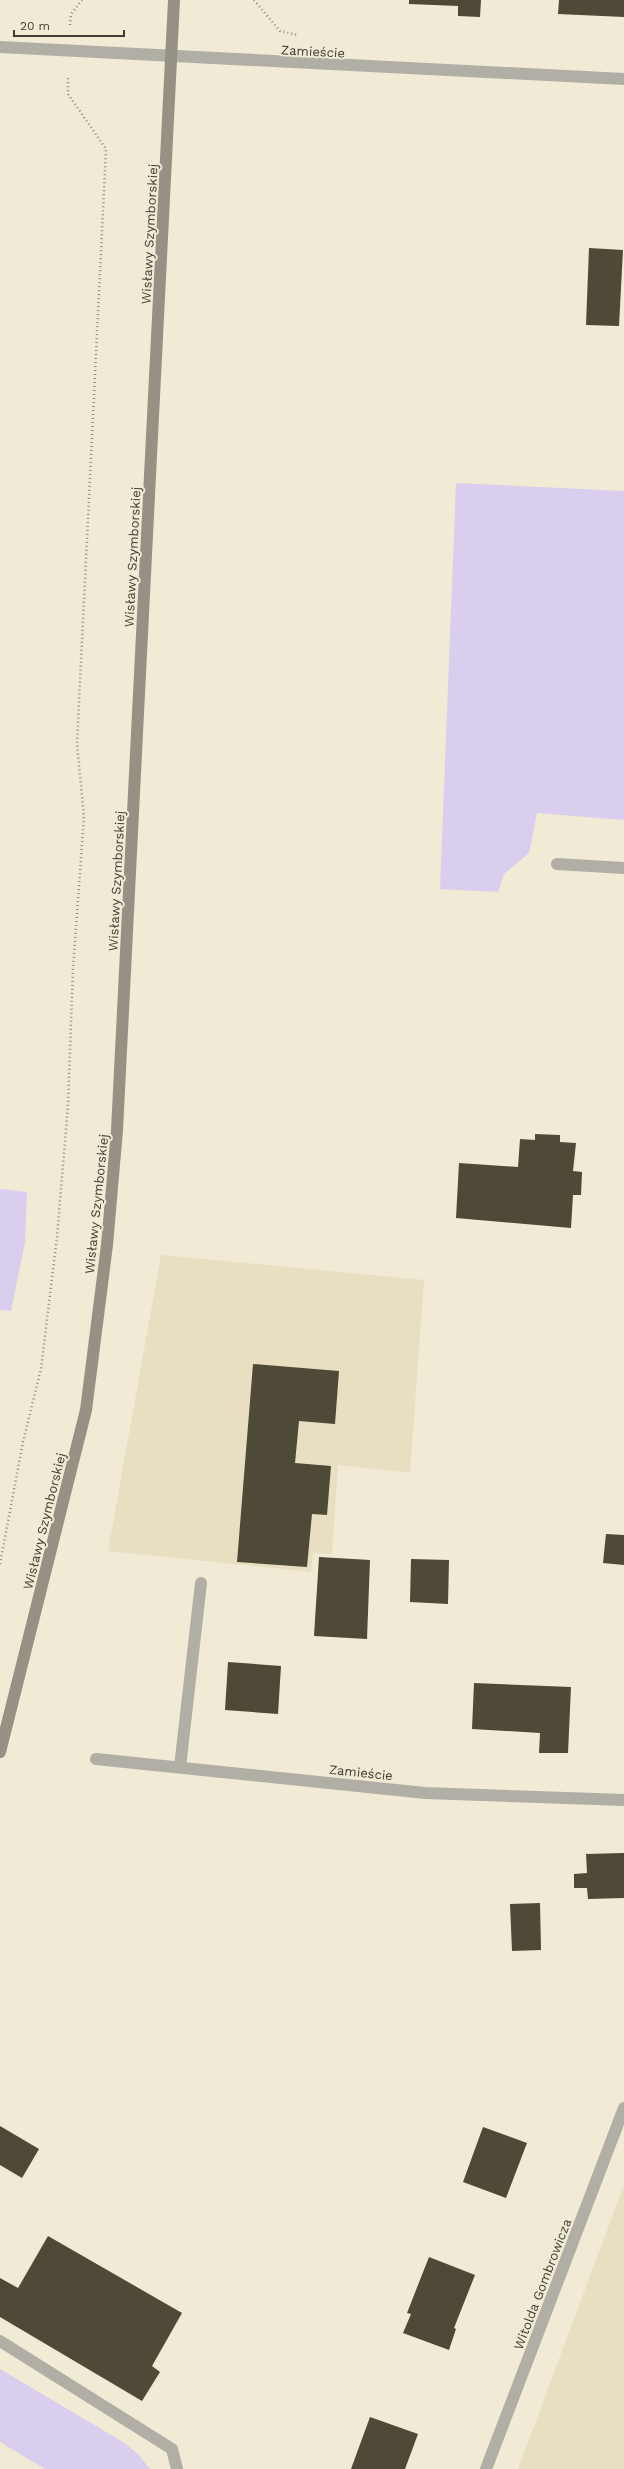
<svg xmlns="http://www.w3.org/2000/svg" width="624" height="2469" font-family="'Work Sans',sans-serif">
  <rect width="100%" height="100%" fill="#f1ead4"/>
  <g fill="#e8dec2">
    <polygon points="161,1255 424,1280 410,1473 338,1465 332,1554 313,1553 311,1572 108,1551"/>
    <polygon points="624,2185 624,2469 518,2469"/>
  </g>
  <g fill="#daceee">
    <polygon points="456,483 624,491 624,820 537,813 529,853 504,874 498,892 440,889"/>
    <polygon points="0,1189 27,1192 25,1242 11,1311 0,1310"/>
    <polygon points="0,2369 123,2442 138,2454 150,2469 45,2469 0,2442"/>
  </g>
  <g fill="#4f4937">
    <polygon points="409,0 481,0 480,17 458,16 458,6 409,4"/>
    <polygon points="559,0 624,0 624,17 558,14"/>
    <polygon points="589,248 623,250 619,326 586,325"/>
    <polygon points="535,1134 560,1135 560,1142 576,1143 573,1171 582,1172 581,1195 573,1195 571,1228 456,1218 459,1163 518,1167 520,1139 535,1140"/>
    <polygon points="253,1364 339,1371 335,1424 299,1421 295,1463 331,1466 327,1515 312,1514 307,1567 237,1562"/>
    <polygon points="606,1534 624,1535 624,1565 603,1563"/>
    <polygon points="319,1557 370,1560 367,1639 314,1636"/>
    <polygon points="411,1559 449,1560 448,1604 410,1602"/>
    <polygon points="228,1662 281,1666 278,1714 225,1710"/>
    <polygon points="474,1683 571,1687 568,1753 539,1753 540,1733 472,1729"/>
    <polygon points="624,1853 624,1898 588,1899 587,1888 574,1888 574,1874 587,1873 586,1854"/>
    <polygon points="540,1903 541,1950 512,1951 510,1904"/>
    <polygon points="0,2126 39,2149 22,2178 0,2165"/>
    <polygon points="483,2127 527,2143 506,2198 463,2182"/>
    <polygon points="48,2236 182,2313 152,2366 160,2372 142,2401 0,2317 0,2278 18,2288"/>
    <polygon points="429,2257 475,2275 454,2328 456,2329 449,2350 403,2333 411,2314 407,2313"/>
    <polygon points="370,2417 418,2434 405,2469 351,2469"/>
  </g>
  <g fill="none" stroke-linecap="round" stroke-linejoin="round">
    <g stroke="#908b7d" stroke-width="2.5" stroke-dasharray="1 3" stroke-linecap="butt">
      <polyline points="254,0 280,31 298,35"/>
      <polyline points="70,25 71,14 82,0"/>
      <polyline points="0,1564 23,1442 41,1369 57,1237 68,1105 73,969 84,817 77,744 106,149 68,94 68,76"/>
    </g>
    <g stroke="#b1aea5" stroke-width="12">
      <polyline points="180,1767 201,1583"/>
      <polyline points="0,2341 172,2449 177,2469"/>
    </g>
    <g stroke="#b1aea5" stroke-width="12">
      <polyline points="0,47 624,79"/>
      <polyline points="557,864 624,868"/>
      <polyline points="96,1759 425,1793 624,1800"/>
      <polyline points="486,2469 624,2108"/>
    </g>
    <polyline stroke="#959184" stroke-width="12" points="0,1752 86,1410 107,1245 117,1130 174,0"/>
  </g>
  <g text-anchor="middle" stroke-width="4" stroke-linejoin="round" paint-order="stroke">
    <g font-size="13" fill="#3f3d34" stroke="#f1ead4">
      <text transform="translate(313 51) rotate(3)" y="5">Zamieście</text>
      <text transform="translate(149 234) rotate(-87)" y="5">Wisławy Szymborskiej</text>
      <text transform="translate(132 557) rotate(-87)" y="5">Wisławy Szymborskiej</text>
      <text transform="translate(116 881) rotate(-87)" y="5">Wisławy Szymborskiej</text>
      <text transform="translate(96 1204) rotate(-84)" y="5">Wisławy Szymborskiej</text>
      <text transform="translate(44 1521) rotate(-76)" y="5">Wisławy Szymborskiej</text>
      <text transform="translate(361 1772) rotate(6)" y="5">Zamieście</text>
      <text transform="translate(542 2284) rotate(-69)" y="5">Witolda Gombrowicza</text>
    </g>
  </g>
  <path d="M14 30v6h110v-6" fill="none" stroke="#3f3d34" stroke-width="2"/>
  <text x="20" y="30" font-size="12" fill="#3f3d34" stroke="#f1ead4" stroke-width="3" paint-order="stroke">20 m</text>
</svg>
